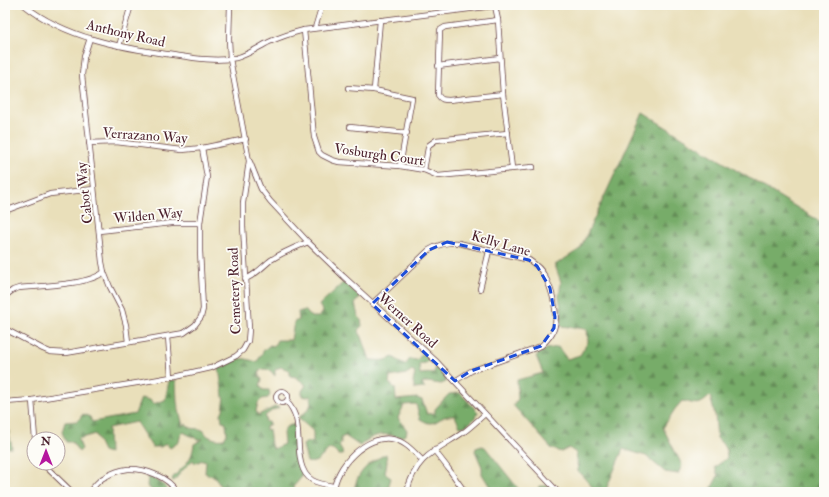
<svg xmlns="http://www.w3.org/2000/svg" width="829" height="497" font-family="'IM FELL Double Pica',serif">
  <defs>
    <pattern id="forest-firs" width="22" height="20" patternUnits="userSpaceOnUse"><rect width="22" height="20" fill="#77ac69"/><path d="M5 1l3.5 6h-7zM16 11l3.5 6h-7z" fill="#648b57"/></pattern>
  </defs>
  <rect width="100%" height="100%" fill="#fdfcf7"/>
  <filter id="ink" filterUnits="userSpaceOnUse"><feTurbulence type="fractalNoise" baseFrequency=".025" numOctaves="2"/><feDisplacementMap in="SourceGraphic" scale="8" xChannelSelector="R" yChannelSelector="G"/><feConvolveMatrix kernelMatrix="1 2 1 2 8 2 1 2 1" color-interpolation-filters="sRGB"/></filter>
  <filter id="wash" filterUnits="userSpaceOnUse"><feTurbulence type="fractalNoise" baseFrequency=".012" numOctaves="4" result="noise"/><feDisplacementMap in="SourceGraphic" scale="16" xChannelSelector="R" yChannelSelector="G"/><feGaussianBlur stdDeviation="0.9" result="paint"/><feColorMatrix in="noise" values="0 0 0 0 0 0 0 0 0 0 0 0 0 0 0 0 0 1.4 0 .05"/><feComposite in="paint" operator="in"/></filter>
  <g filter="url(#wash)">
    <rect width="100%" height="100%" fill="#e9dfba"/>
    <g fill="url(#forest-firs)" stroke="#60664a">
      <path d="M643,113L824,224V492H713L712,487L718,476L715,467L727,458L726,448L717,438L715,415L710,396C698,407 698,404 682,401L675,409L663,428L682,465L678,474L665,472L646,456L623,449L605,492H595L593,488L578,471L576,453L569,448L561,452L552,449L513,405L518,399L517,380L543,373L536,356L546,349L558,347L567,359L580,355L588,342L587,329L560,326L562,313L559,297L561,282L555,265L580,249Z"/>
      <path d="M344,282L360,297L355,303L358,316L361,319L362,326L358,330L362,337L370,360C380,360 384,362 393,357L405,365L410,359L417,360L422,354L427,355L430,359L426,363L419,364L420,374L434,373L436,366L443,372L446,382L441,384L427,382L422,384L425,388L415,389L413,382L415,373L412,370L406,374L390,377L389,383L395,388L396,400L417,398L422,400L427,414L435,413V409L449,394L460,393L478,412C475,419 468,427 460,427L455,416C440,414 439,424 429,423C427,423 422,420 420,419L416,404L404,405L398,418L407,430L406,435C399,438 396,436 390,435C378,433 368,438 360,446L345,436L341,438V443L339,446L342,451L343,455H339L333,449H329C322,456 317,465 307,462L303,445L307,442H313V431L298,418C307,410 312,410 311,396L307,397L302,396V391L306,385L296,377L290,376V371L287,369L280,367L275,370V376L271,371L265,369L260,370L259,377L262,379L260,386L263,390H269L270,395L268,398L262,399L258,403L256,411L258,415L275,407H278L279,408L273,410L265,416L266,422H269L270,424L266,427V430L269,429L271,445L273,449L284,444L283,433L286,427L294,424C297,441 294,457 302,473L300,479L293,487L297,492H224C219,487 219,481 214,476L209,475L205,473L206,461L203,460L195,463L193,460L180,473L174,481L172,480L173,477C184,466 192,461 194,444L203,439H197L183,432L180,437L179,442L170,448L166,443L161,447H152L136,422L108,428L109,453L103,451L95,434L78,439L82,449L79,452L72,442H66L62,432L65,422L78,421L83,414L90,417L92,422L135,414L141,398L150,400L153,404L165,400L169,381L176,380L177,402L183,426L186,424C192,432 198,426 204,431C205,432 206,435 208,436C212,439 219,440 224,439L227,434L226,424L222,421L221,414L223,410L224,403L219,368C226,368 228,364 233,361C241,356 249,360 257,362L264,350L270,345L274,346L277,340H291L294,322L299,320L298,312L305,310L311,317H319L323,312L319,305Z"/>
      <polygon points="5,413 12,448 5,448"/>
      <polygon points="482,446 485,447 521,492 493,492 482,474 482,467 475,451 476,448"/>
      <path d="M386,454L387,462L385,473L391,478L387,492H354C356,472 370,462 386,454Z"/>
      <path d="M148,477C156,480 165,483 168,492H153V491L147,486Z"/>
      <polygon points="540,486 549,486 550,492 536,492"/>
    </g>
  </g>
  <g filter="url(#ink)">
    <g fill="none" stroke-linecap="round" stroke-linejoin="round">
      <g stroke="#623c40" stroke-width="6">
        <g id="minor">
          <path d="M24,5C65,38 122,48 173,55C193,58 216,62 236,58C248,55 259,47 269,42C280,37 292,33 304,30L501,5"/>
          <polyline points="495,6 498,20 503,94 512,168"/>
          <path d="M498,20L445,27L440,30L438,95C441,100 444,100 449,100L503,94"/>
          <polyline points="315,28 322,5"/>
          <polyline points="304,30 314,137 319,152 322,155 332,160 339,162 400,166 424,170 438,176 533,167"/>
          <polyline points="90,38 84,57 82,75 102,262 104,272 110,287 122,310 126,325 128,342"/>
          <polyline points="119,46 131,5"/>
          <polyline points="438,66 500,58"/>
          <polyline points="348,88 374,90 412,98 400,166"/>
          <polyline points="374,90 380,20"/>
          <polyline points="350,127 407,133"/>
          <polyline points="89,143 116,142 182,150 202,148 246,139"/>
          <polyline points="250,162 261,189 270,201 308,242 343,276 437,362 558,492"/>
          <polyline points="424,170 428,148 429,145 436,140 508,133"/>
          <polyline points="5,211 50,194 94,189"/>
          <polyline points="99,231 172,223 200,223"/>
          <path d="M245,279C255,276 263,266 271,260C283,252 296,247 308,242"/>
          <polyline points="480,289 489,251"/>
          <path d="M5,296L13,290L19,288C40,286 89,285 104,272"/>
          <path d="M372,304L429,250C439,244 447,242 459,243L529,260C535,264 541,269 544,275C552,288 559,315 554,329C551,337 546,341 541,346L471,371L455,381"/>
          <polyline points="5,329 43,349 50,352 66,353 184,333 195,325 201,317 203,309 200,251 200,223 207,177 202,148"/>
          <polyline points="168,336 171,377"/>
          <circle cx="282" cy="397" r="6"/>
          <polyline points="32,400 35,439"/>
          <polyline points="5,402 32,400 143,382 171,377 211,368 236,356 243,350 248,341 249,329 243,226 243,203 249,161 230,59 229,39 230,5"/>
          <path d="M287,402C291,406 294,412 296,418C301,436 294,469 312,480C319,484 327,485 334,486"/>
          <polyline points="434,450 448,468 465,492"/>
          <polyline points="42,463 72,492"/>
          <path d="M89,492C94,487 98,480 105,477C112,473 120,470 128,469C145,468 168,477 177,492"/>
          <path d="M334,492C334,467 367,434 392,439C405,441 413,451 422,460"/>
          <path d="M407,492C415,456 437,450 464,432C472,426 478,420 485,414"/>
        </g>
      </g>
      <use href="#minor" stroke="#fff" stroke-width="4.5"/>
    </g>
  </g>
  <path fill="none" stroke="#1d4ed8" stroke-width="3" stroke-dasharray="8 5" stroke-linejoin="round" d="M447,242L529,260L537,266L550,288L555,317L554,328L541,346L471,371L455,381L372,304L429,250Z"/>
  <g text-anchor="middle" stroke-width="3.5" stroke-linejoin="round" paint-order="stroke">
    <g font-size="14" fill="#4a1f2b" stroke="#fdfcf7">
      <text transform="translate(126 33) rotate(13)" y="5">Anthony Road</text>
      <text transform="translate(145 135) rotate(4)" y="5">Verrazano Way</text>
      <text transform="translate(379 154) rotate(8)" y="5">Vosburgh Court</text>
      <text transform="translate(84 193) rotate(-96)" y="5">Cabot Way</text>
      <text transform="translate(148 215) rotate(-5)" y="5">Wilden Way</text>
      <text transform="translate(501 243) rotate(16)" y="5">Kelly Lane</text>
      <text transform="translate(234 291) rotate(-92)" y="5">Cemetery Road</text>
      <text transform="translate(408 320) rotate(42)" y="5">Werner Road</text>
    </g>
  </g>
  <rect width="829" height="497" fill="none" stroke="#fdfcf7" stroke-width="20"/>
  <g transform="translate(46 451)"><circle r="19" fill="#fdfcf7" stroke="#b5a4a5"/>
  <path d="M0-3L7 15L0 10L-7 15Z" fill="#b5179e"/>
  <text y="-6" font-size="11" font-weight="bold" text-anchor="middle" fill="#4a1f2b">N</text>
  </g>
</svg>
